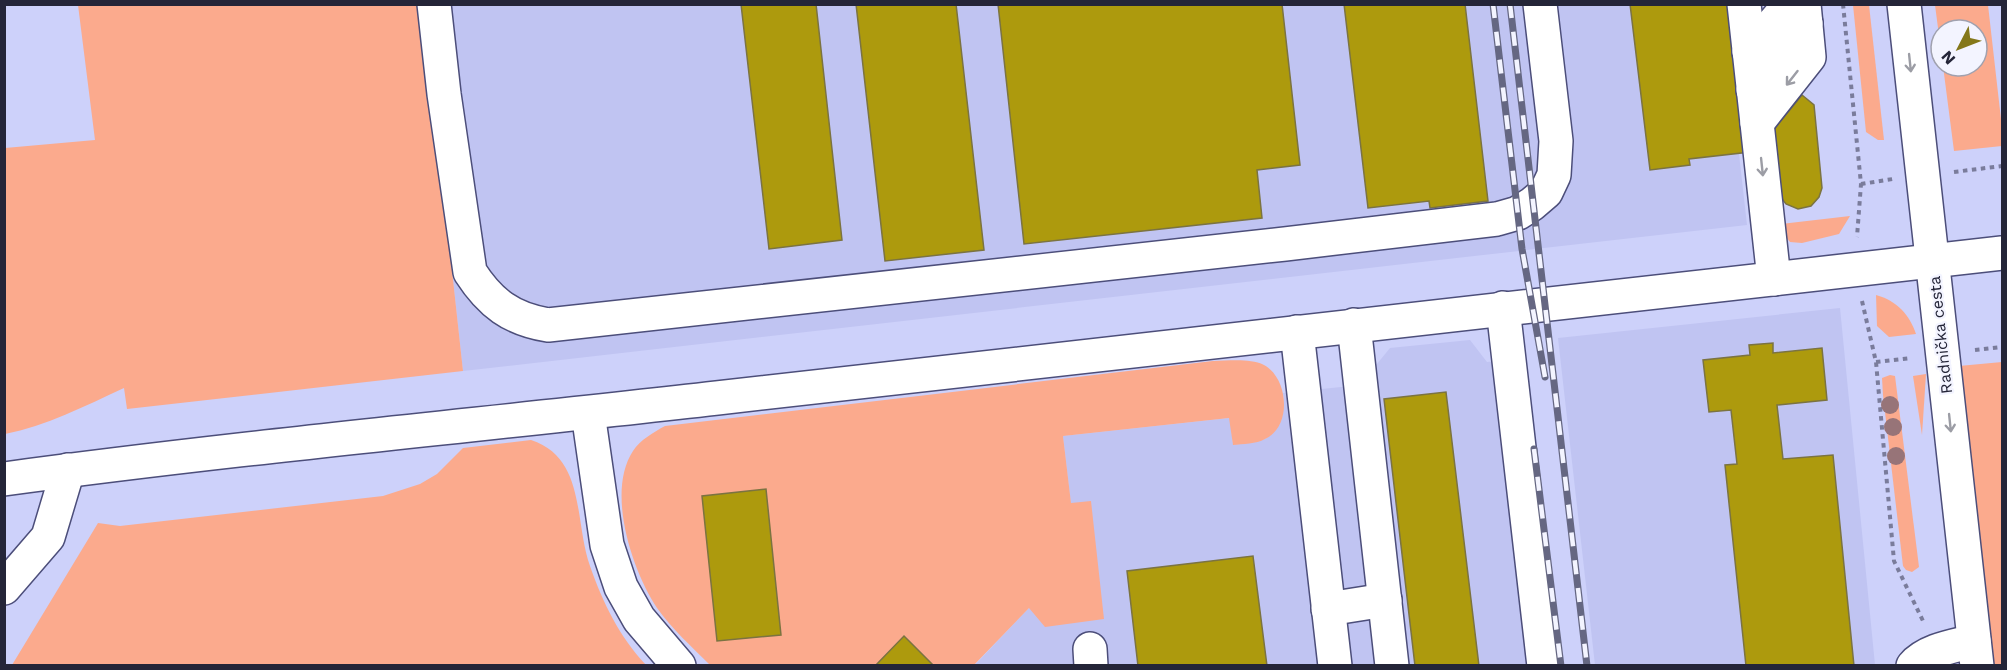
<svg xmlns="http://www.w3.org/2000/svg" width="2007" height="670" font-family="'Work Sans',sans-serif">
  <rect width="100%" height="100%" fill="#cdd1fa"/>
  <g fill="#c0c4f2">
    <polygon points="423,5 1733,5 1750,152 1739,154 1747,225 463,371"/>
    <polygon points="1840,308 1875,665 1595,665 1558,338"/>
    <polygon points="1470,340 1487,362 1517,359 1554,665 974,666 1029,608 1091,502 1071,504 1063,436 1230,418 1233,445 1254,442 1265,439 1279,425 1282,416 1284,398 1283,393 1370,384 1372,370 1390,348"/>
  </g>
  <g fill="#fbaa8d">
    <path d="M78,5H423L463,371L127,409L124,388C85,406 46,426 5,434V148L95,140Z"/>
    <polygon points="1853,5 1869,5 1884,140 1878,140 1866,132"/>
    <polygon points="1935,5 1988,5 2002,128 2002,146 1954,151 1943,66 1977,66 1977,30 1941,30 1941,51"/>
    <polygon points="1850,216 1839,234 1802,243 1790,242 1785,236 1781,224"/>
    <path d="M1876,295C1897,301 1909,314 1916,334L1889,337L1877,326Z"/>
    <path d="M1213,361C1229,361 1249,358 1264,365C1289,379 1292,427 1265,439C1256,444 1243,444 1233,445L1229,418L1063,436L1071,503L1091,501L1104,619L1045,627L1029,608L974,665H710C692,647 672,629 657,608C632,570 606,492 633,451C640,440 654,432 665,426Z"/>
    <polygon points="2002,362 2002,665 1994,665 1959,366"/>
    <polygon points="1926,374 1922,435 1913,376"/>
    <polygon points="1890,375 1895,376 1919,567 1912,572 1906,570 1903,566 1883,395 1882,378"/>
    <path d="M531,440C586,458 574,521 590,566C603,603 619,636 646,665H12L98,523L120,526L383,496L420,484L437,474L463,448Z"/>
  </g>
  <g fill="#ad9a0d" stroke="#7b7341" stroke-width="1.5">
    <polygon points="741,4 816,4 842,240 769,249"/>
    <polygon points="856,4 956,4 984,250 885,261"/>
    <polygon points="998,4 1282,4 1300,165 1257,170 1262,218 1024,244"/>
    <polygon points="1344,4 1465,4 1488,201 1430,208 1429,201 1368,208"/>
    <polygon points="1630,4 1733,4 1750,152 1689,159 1690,165 1650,170"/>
    <polygon points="1802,95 1814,105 1822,188 1819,197 1811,206 1798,209 1786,204 1782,199 1771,133"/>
    <polygon points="1773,343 1773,353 1822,348 1827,400 1777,405 1783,459 1833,455 1854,666 1746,666 1725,465 1737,464 1731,410 1709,412 1703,360 1750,355 1749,345"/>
    <polygon points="1446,392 1479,666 1415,666 1384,399"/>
    <polygon points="766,489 781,635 717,641 702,496"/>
    <polygon points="1253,556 1267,666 1138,666 1127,571"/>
    <polygon points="904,636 934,666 875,666"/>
  </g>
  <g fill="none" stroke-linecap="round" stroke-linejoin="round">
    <g stroke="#4c4e7a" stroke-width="36">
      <g id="minor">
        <path d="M434,4L444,94L470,272C490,303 511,319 548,325L1285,244L1497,219L1518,213L1532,204L1546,192L1554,175L1556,141L1540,4"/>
        <polyline points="1744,4 1774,279"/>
        <polyline points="1749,52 1790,4"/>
        <polyline points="1753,90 1806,23"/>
        <polyline points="1757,123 1809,57 1804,4"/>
        <polyline points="1503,308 1544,666"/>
        <polyline points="1354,325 1392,666"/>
        <polyline points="1297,332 1335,666"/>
        <polyline points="588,413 607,545 621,587 639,619 679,666"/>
        <path d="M4,479C241,447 480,425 717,398C1146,349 1574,298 2002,253"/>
        <polyline points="4,588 48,537 68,470"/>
        <polyline points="1328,609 1385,600"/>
        <polyline points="1090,649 1091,666"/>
        <path d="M1913,666C1926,650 1954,646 1974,641"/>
      </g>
    </g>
    <g stroke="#4c4e7a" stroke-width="36">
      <polyline id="major" points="1904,4 1977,666"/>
    </g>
    <g stroke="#7a7c9b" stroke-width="4" stroke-dasharray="4.5 4.5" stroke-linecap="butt">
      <polyline points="1843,4 1861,184 1857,237"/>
      <polyline points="1954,172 2002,166"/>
      <polyline points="1861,184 1893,179"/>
      <polyline points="1862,301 1876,362 1894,561 1924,623"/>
      <polyline points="1975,350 2002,347"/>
      <polyline points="1876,362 1911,358"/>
    </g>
    <use href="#minor" stroke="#fff" stroke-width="33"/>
    <use href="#major" stroke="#fff" stroke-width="33"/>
    <g stroke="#656782" stroke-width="7">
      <g id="rail">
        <polyline points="1493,4 1522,249 1545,377"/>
        <polyline points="1510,4 1587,666"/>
        <polyline points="1534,449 1561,666"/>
      </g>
    </g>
    <use href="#rail" stroke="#f3f4ff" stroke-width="4.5" stroke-dasharray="14" stroke-linecap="butt"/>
  </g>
  <g fill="#977478">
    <circle cx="1890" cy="405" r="9"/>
    <circle cx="1893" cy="427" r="9"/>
    <circle cx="1896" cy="456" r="9"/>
  </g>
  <defs><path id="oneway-shaft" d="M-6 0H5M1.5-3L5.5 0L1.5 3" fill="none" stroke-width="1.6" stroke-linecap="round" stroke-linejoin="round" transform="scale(1.5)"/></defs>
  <g stroke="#9c9da5">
    <use href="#oneway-shaft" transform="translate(1910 63) rotate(84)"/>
    <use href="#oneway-shaft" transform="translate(1792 78) rotate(128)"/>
    <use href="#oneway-shaft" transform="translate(1762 167) rotate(84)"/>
    <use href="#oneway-shaft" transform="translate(1950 423) rotate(84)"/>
  </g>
  <g text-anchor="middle" stroke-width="4.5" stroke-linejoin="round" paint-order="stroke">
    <g font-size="16" fill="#242538" stroke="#f3f4ff">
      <text transform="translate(1940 335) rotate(-96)" y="6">Radnička cesta</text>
    </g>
  </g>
  <rect width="2007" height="670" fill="none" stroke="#242538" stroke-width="12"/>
  <g transform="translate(1959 48) rotate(228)"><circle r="28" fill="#f3f4ff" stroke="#a0a1af" stroke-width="1.5"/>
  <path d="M0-4.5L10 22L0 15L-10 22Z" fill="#84771a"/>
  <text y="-9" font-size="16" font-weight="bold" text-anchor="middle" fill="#242538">N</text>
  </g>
</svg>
